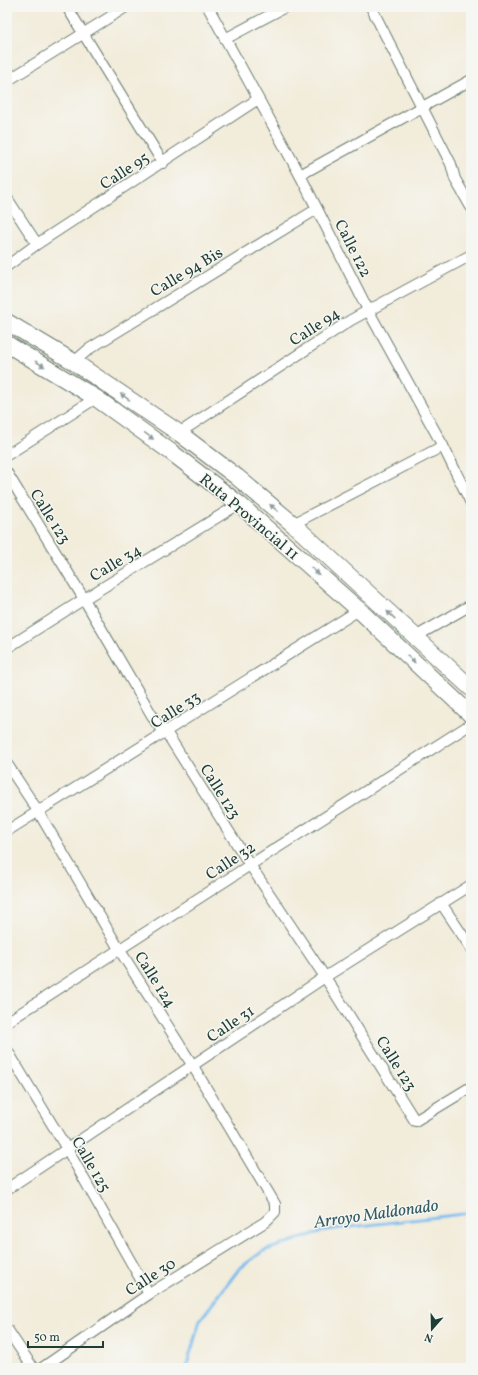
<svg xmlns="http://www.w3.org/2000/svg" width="478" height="1375" font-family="Vollkorn,serif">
  <rect width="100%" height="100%" fill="#f6f6f2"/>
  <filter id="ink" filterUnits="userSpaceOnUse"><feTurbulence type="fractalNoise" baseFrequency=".025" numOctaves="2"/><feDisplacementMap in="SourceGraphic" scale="8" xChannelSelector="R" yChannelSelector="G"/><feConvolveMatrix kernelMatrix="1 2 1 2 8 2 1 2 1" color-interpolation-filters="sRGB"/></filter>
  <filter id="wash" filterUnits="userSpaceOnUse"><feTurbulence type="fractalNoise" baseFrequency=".012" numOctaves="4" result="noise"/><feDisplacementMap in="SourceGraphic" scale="16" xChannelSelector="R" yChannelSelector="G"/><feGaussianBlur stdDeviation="0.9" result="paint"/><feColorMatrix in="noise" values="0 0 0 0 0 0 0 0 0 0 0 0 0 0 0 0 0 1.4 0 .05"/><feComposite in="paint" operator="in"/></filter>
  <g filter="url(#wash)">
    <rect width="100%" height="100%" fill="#f2ecda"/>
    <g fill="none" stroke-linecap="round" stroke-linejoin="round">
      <polyline stroke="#78bbee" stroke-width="3" points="188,1368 187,1365 200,1320 239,1269 263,1251 326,1230 471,1213"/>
    </g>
  </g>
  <g filter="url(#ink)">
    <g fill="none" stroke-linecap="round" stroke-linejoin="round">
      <g stroke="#697a6e" stroke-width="12">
        <g id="minor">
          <polyline points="67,7 163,163"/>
          <polyline points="208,7 300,175 368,310 443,446 471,503"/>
          <polyline points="371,7 451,164 455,179 471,207"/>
          <polyline points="225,39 285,7"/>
          <polyline points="7,81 126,7"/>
          <polyline points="300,175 471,80"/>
          <polyline points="7,198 37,244"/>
          <polyline points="7,266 37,244 258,99"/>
          <polyline points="74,362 89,349 317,209"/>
          <polyline points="179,433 351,320 471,255"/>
          <polyline points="7,455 96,398"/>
          <polyline points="7,473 84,599 157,724 166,732 250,865 325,977 415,1121 471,1087"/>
          <polyline points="293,524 443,446"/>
          <polyline points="415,637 471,605"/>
          <polyline points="7,648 84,599 239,504"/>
          <polyline points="7,764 38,811 119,949 193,1066 275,1204 275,1212 265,1222 149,1294 42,1368"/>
          <polyline points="7,831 359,610"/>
          <polyline points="441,903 471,948"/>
          <polyline points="7,1022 250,865 471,724"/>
          <polyline points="7,1050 67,1149 149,1294"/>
          <polyline points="7,1189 325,977 471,885"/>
          <polyline points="7,1329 33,1368"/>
        </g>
      </g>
      <g stroke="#697a6e" stroke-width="18">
        <g id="primary">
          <polyline points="7,322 74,362 179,433 237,477 293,524 471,688"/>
          <polyline points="7,344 96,398 171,452 239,504 359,610 471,715"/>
        </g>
      </g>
      <use href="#minor" stroke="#fff" stroke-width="10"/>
      <use href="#primary" stroke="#fff" stroke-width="16"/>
    </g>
    <defs><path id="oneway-solid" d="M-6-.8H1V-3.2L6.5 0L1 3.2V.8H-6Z"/></defs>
    <g fill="#8f9e9a">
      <use href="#oneway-solid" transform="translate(40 364) rotate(31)"/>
      <use href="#oneway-solid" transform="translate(125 397) rotate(-146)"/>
      <use href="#oneway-solid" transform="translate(149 436) rotate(36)"/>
      <use href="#oneway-solid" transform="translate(274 508) rotate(-140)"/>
      <use href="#oneway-solid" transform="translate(315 571) rotate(42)"/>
      <use href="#oneway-solid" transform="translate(391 615) rotate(-137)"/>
      <use href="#oneway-solid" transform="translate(411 659) rotate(43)"/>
    </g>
  </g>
  <g text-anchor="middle" stroke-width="3" stroke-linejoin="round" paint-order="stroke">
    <g font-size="16" fill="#1f3d34" stroke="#f6f6f2">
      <text transform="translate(124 170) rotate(-33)" y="6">Calle 95</text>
      <text transform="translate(354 248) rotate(63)" y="6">Calle 122</text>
      <text transform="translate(186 271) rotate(-31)" y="6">Calle 94 Bis</text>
      <text transform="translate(314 326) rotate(-33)" y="6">Calle 94</text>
      <text transform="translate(51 516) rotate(58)" y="6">Calle 123</text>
      <text transform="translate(250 516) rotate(40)" y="6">Ruta Provincial 11</text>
      <text transform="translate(115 562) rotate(-31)" y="6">Calle 34</text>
      <text transform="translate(175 709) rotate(-32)" y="6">Calle 33</text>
      <text transform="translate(221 791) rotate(58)" y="6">Calle 123</text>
      <text transform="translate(230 860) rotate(-33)" y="6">Calle 32</text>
      <text transform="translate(156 979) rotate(58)" y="6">Calle 124</text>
      <text transform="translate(230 1023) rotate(-34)" y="6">Calle 31</text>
      <text transform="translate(397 1063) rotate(58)" y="6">Calle 123</text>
      <text transform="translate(92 1164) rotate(60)" y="6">Calle 125</text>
      <text transform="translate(150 1276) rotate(-33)" y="6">Calle 30</text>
    </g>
    <g font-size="17" font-style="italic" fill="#355c62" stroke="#f6f6f2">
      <text transform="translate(376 1213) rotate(-8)" y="6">Arroyo Maldonado</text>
    </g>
  </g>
  <rect width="478" height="1375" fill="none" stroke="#f6f6f2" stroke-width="24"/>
  <g transform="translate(432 1329) rotate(200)" stroke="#f6f6f2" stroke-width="3" paint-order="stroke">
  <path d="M0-3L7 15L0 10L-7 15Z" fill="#1f3d34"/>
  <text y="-6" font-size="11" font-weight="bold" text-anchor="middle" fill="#1f3d34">N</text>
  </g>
  <path d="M28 1341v6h75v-6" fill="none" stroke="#1f3d34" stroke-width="2"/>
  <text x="34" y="1341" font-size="12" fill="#1f3d34" stroke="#f6f6f2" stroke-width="3" paint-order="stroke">50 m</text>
</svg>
